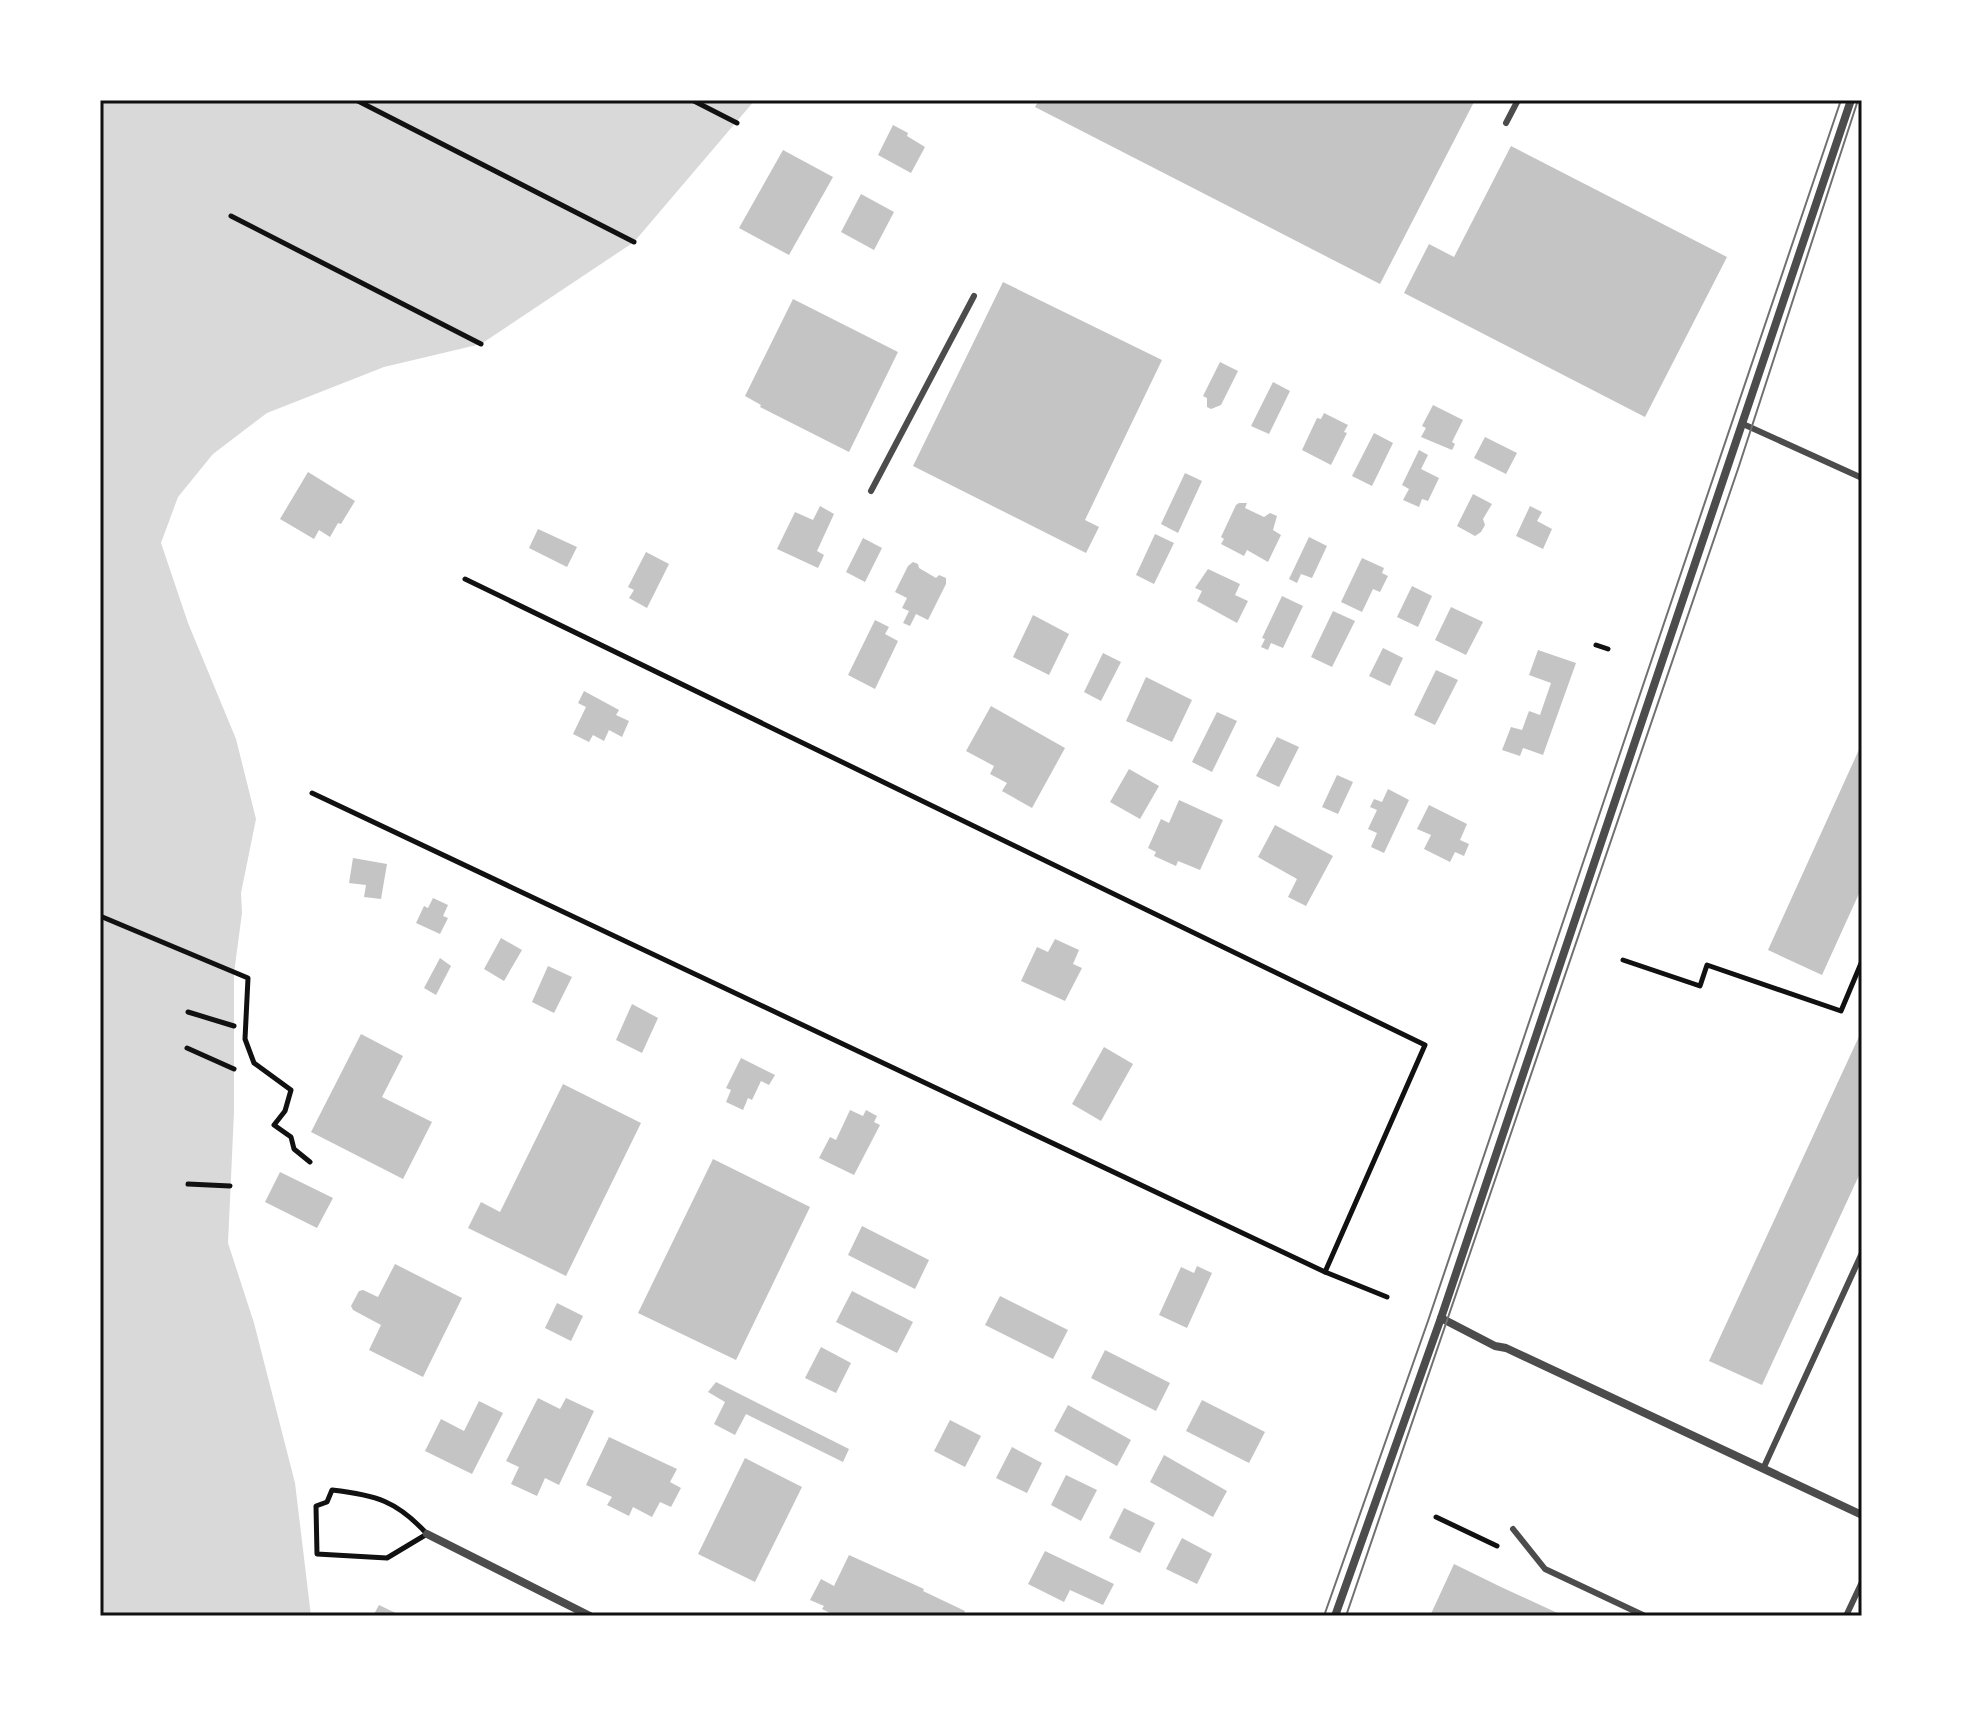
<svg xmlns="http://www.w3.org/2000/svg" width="1962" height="1716" font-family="'Noto Sans',sans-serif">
  <rect width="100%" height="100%" fill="#fff"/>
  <polygon fill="#d9d9d9" points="100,100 755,100 634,242 481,344 384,367 267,413 213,454 178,497 161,543 188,623 236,739 256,819 241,893 242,913 234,973 234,1112 228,1243 254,1323 295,1483 311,1616 100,1616"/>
  <g fill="#c4c4c4">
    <polygon points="1039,100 1475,100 1380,284 1035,107"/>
    <polygon points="893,125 908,133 907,136 925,147 911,173 878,155"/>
    <polygon points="1511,146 1727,257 1645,417 1404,293 1429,244 1454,257"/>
    <polygon points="783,150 833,177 789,255 739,228"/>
    <polygon points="861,194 894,212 874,250 841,232"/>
    <polygon points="1003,282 1162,360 1085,520 1099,527 1086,553 913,466"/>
    <polygon points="793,299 898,352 849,452 760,407 761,405 745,396"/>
    <polygon points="1220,362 1238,371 1221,405 1211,409 1207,407 1207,398 1203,396"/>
    <polygon points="1273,382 1290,391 1269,434 1251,426"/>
    <polygon points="1433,405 1463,420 1452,442 1455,444 1452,450 1421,437 1426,428 1422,426"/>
    <polygon points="1324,413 1348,425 1344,432 1347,433 1331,465 1302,450 1317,418 1321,419"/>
    <polygon points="1374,433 1393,443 1372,486 1352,476"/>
    <polygon points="1485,437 1517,453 1506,474 1474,458"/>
    <polygon points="1419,450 1428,455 1421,469 1439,478 1428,501 1422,499 1419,507 1403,500 1409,489 1402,485"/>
    <polygon points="308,472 355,501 341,524 338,523 330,537 319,530 314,539 280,519"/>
    <polygon points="1185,473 1202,481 1178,533 1161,524"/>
    <polygon points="1473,494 1492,504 1483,519 1485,525 1481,532 1475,536 1457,526"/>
    <polygon points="1239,503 1247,503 1245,508 1264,517 1270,513 1277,516 1273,530 1281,535 1268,562 1247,550 1244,556 1221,544 1224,539 1221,537 1236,505"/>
    <polygon points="820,506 834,514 817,551 824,555 818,568 777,549 795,512 813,520"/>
    <polygon points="1530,506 1542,512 1537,521 1552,529 1543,549 1516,536"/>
    <polygon points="538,529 577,547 567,567 529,548"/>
    <polygon points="1155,534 1174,543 1154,584 1136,575"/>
    <polygon points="1309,537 1327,546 1312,578 1301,574 1297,583 1289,579"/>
    <polygon points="863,538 882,548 865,582 846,572"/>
    <polygon points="646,552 669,564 647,608 629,598 634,590 628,587"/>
    <polygon points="1362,558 1384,568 1382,573 1388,576 1380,592 1373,589 1362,612 1341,602"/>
    <polygon points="913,562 918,564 919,568 936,578 939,575 946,578 946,584 928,620 916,614 910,626 903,623 909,611 902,608 907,598 895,592 908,566"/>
    <polygon points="1208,569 1240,584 1235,595 1248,601 1237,623 1197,601 1202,591 1195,588"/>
    <polygon points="1412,586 1432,596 1418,627 1397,617"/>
    <polygon points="1282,596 1303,606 1283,648 1271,643 1268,650 1261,647 1265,639 1262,638"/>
    <polygon points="1451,607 1483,622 1466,655 1435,640"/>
    <polygon points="1333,611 1355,621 1332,667 1311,657"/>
    <polygon points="1033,615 1069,634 1049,675 1013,657"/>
    <polygon points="875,620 889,627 885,634 898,641 875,689 848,675"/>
    <polygon points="1383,648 1403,658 1390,686 1369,676"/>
    <polygon points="1538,650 1576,663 1543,755 1523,748 1520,756 1502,750 1511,727 1522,730 1529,711 1540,715 1551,683 1529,675"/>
    <polygon points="1103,653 1121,662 1101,701 1084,692"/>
    <polygon points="1436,670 1458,680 1435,725 1414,715"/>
    <polygon points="1146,677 1192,700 1172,742 1126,721"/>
    <polygon points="584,691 619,710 616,715 629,721 622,737 609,730 604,741 593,735 589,742 573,734 586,707 578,703"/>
    <polygon points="991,706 1065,748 1032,808 1002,791 1007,783 990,774 994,766 966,751"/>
    <polygon points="1217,712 1237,721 1212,772 1192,762"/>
    <polygon points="1277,737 1299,747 1279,787 1256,776"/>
    <polygon points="1862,743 1862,887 1822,975 1768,950"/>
    <polygon points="1129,769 1159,786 1140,819 1110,802"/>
    <polygon points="1337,775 1353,782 1338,814 1322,807"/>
    <polygon points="1388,789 1409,800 1384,853 1371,847 1377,833 1368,829 1377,810 1370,807 1374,799 1382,802"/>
    <polygon points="1179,800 1223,820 1200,870 1178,861 1176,866 1154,856 1156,852 1148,848 1161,819 1169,823"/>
    <polygon points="1429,805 1467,824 1460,840 1469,844 1464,856 1455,852 1450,862 1424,849 1431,835 1417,829"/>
    <polygon points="1275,825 1333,856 1306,906 1288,897 1297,879 1258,857"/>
    <polygon points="353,858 387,864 381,899 364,897 366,885 349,883"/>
    <polygon points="433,898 448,905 443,916 448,918 440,934 416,923 424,906 428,908"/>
    <polygon points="501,938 522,950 504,981 484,969"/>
    <polygon points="1055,939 1079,950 1073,964 1082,968 1065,1001 1021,981 1037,947 1048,952"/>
    <polygon points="440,958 451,966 436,995 424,988"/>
    <polygon points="548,966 572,977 554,1013 532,1002"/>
    <polygon points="632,1004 658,1018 642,1053 616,1040"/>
    <polygon points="1862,1030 1862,1169 1762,1385 1709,1361"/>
    <polygon points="361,1034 403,1056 382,1097 432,1122 403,1179 311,1132"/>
    <polygon points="1104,1047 1133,1064 1101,1121 1072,1104"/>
    <polygon points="741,1058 775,1075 769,1085 761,1081 752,1100 748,1098 743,1110 726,1102 731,1090 726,1088"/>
    <polygon points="563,1084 641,1123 566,1276 468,1228 481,1202 500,1212"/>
    <polygon points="850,1110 863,1116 866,1110 877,1116 874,1122 880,1125 854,1175 819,1158 830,1137 836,1140"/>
    <polygon points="713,1159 810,1207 736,1360 638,1313"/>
    <polygon points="280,1172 333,1198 317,1228 265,1202"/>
    <polygon points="862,1226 929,1260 915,1289 848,1255"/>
    <polygon points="395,1264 462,1298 423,1377 369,1350 381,1325 353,1310 351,1306 359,1291 363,1290 378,1297"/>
    <polygon points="1197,1266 1212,1273 1187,1328 1159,1315 1181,1267 1194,1273"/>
    <polygon points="852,1291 913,1322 897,1353 836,1322"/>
    <polygon points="1000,1296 1068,1330 1053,1359 985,1325"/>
    <polygon points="557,1303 583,1316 571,1341 545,1328"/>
    <polygon points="821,1347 851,1363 836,1393 805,1378"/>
    <polygon points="1105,1350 1170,1383 1156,1411 1091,1378"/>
    <polygon points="716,1382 849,1449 843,1462 746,1414 735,1435 714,1424 725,1402 708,1392"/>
    <polygon points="538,1398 560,1409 566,1398 594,1411 559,1485 545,1478 537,1496 511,1484 519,1467 506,1461"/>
    <polygon points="1202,1400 1265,1432 1249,1463 1186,1431"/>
    <polygon points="479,1401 503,1413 472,1474 425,1451 441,1419 464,1431"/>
    <polygon points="1068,1405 1131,1440 1117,1466 1054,1431"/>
    <polygon points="950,1420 981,1436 965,1467 934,1451"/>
    <polygon points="609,1437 677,1469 670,1482 681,1488 671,1507 660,1502 652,1517 633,1507 629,1516 607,1505 612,1497 586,1485"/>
    <polygon points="1012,1447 1042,1463 1027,1493 996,1478"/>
    <polygon points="1164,1455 1227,1491 1213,1517 1150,1482"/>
    <polygon points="745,1458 802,1487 755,1582 698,1554"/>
    <polygon points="1066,1475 1097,1490 1081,1521 1051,1505"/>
    <polygon points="1124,1508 1155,1523 1140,1553 1109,1538"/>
    <polygon points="1182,1538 1212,1554 1197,1584 1166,1569"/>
    <polygon points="1045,1551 1114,1584 1103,1605 1070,1590 1064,1602 1028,1584"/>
    <polygon points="849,1555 924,1589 923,1591 965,1611 963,1616 836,1616 822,1609 824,1606 810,1600 821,1579 834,1586"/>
    <polygon points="1454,1564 1501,1587 1564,1616 1430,1616"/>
    <polygon points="379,1605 402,1616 373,1616"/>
  </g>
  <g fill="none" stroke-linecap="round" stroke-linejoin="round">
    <g stroke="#111" stroke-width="5">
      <polyline points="356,100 634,242"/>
      <polyline points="692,100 737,123"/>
      <polyline points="231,216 481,344"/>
      <polyline points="465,579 1425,1045 1325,1272"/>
      <polyline points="1596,645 1608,649"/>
      <polyline points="312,793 1325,1272 1387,1297"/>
      <polyline points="100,916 248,978 245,1039 254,1063 291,1090 285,1111 274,1125 291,1137 294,1149 310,1162"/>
      <polyline points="1623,960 1700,986 1707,965 1841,1011 1862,961"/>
      <polyline points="188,1012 234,1026"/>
      <polyline points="187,1048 234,1069"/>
      <polyline points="188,1184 230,1186"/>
      <path d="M332,1490C376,1495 397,1501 427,1534L387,1558L317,1554L316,1506L327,1502Z"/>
      <polyline points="1436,1517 1497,1546"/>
    </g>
    <g stroke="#4c4c4c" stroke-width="6">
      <polyline points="1506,123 1518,100"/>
      <polyline points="1743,424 1862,478"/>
      <polyline points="871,491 974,296"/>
      <polyline points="1763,1469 1862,1253"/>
      <polyline points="1513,1529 1545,1569 1645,1616"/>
      <polyline points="1846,1616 1862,1582"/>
    </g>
    <g stroke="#4c4c4c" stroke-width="8">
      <polyline points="1441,1318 1495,1346 1506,1348 1862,1515"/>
      <polyline points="427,1534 590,1616"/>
      <polyline points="1335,1616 1441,1318 1851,100"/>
    </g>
    <g stroke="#707070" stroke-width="2">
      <polyline points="1324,1616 1428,1321 1841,100"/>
      <polyline points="1346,1616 1739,466 1858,100"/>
    </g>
  </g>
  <rect width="1962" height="1716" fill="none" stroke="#ffffff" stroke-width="204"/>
  <rect x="102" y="102" width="1758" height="1512" fill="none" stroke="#111" stroke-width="3"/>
</svg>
